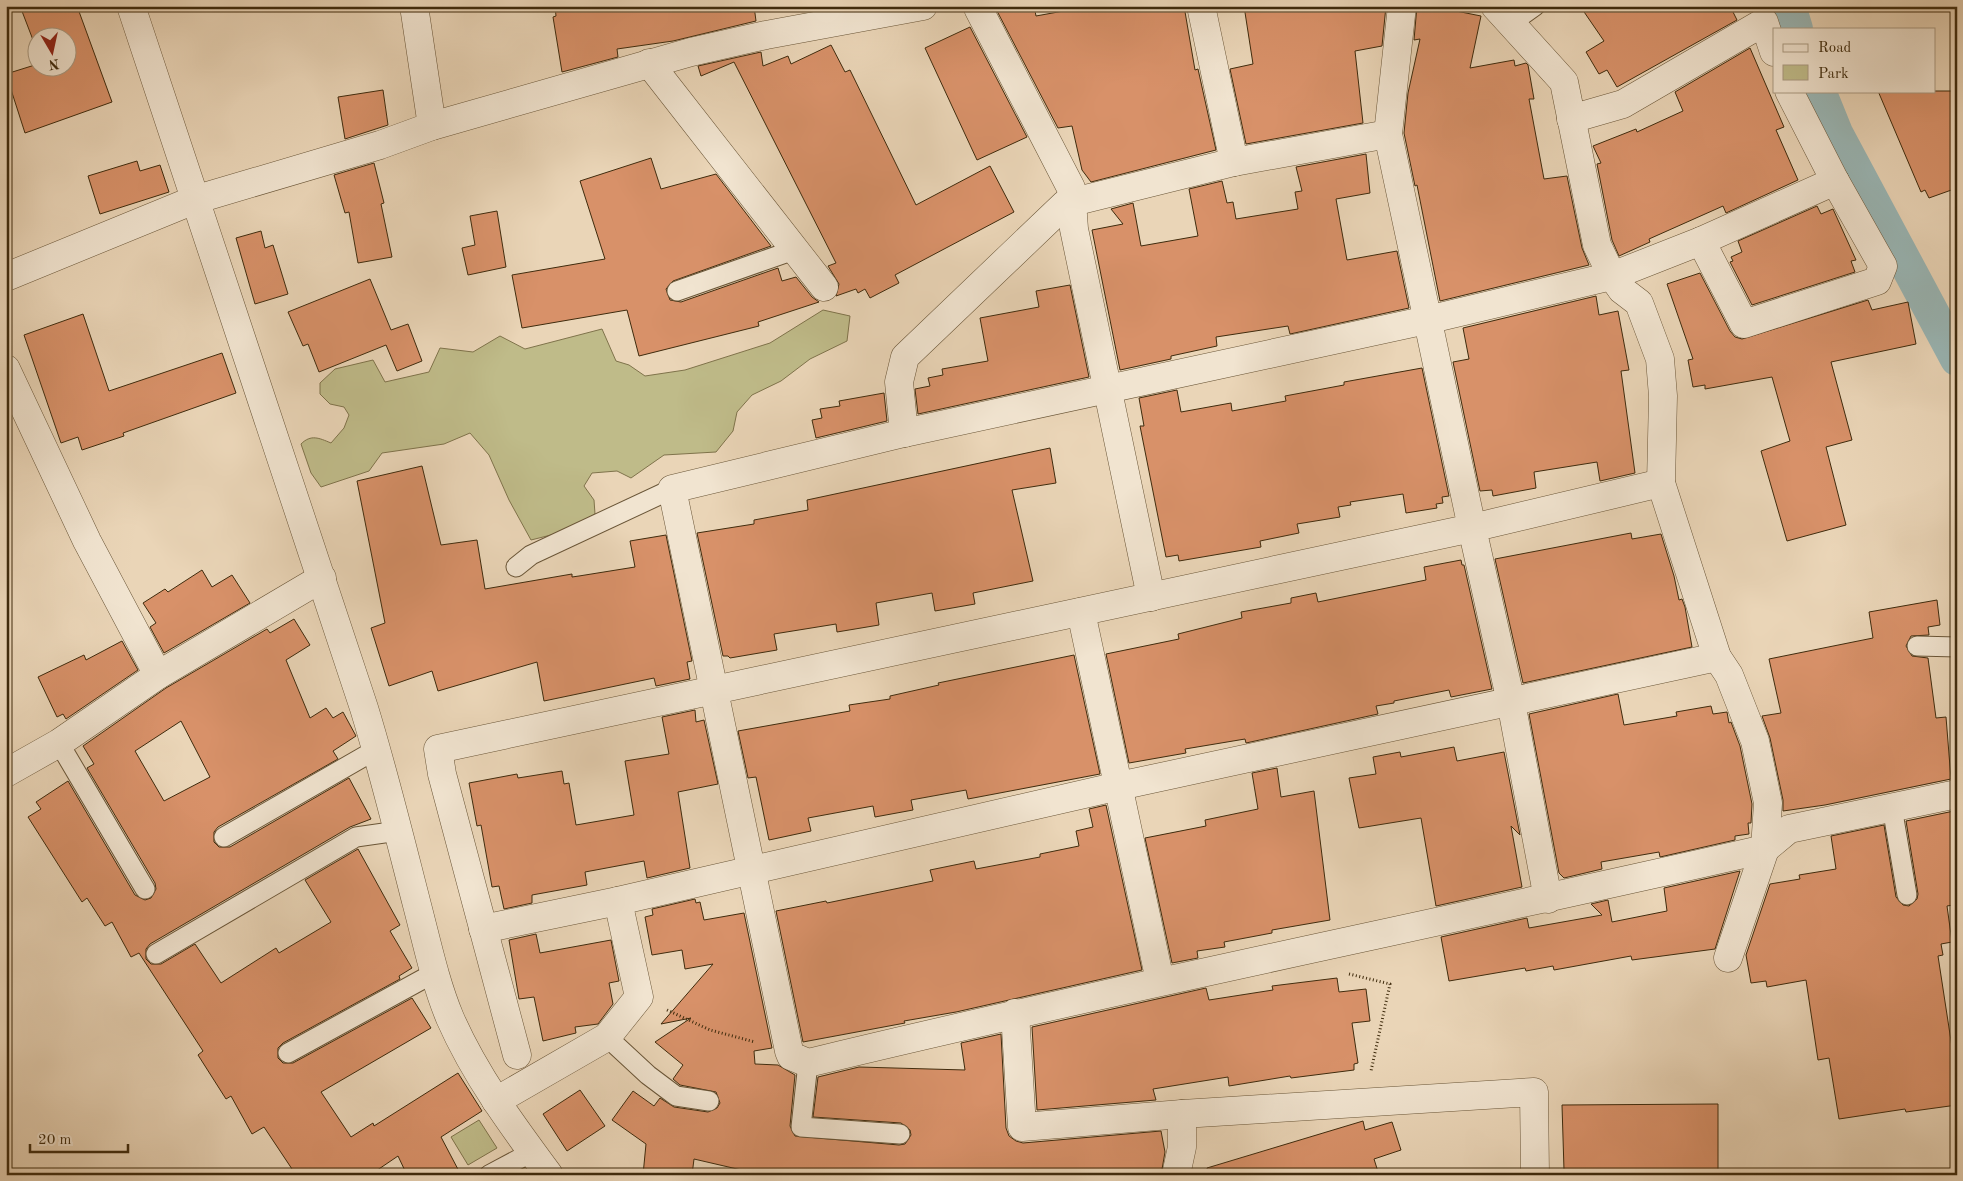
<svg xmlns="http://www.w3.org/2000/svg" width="1963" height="1181" font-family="'Old Standard TT',serif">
  <rect width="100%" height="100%" fill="#ead5b7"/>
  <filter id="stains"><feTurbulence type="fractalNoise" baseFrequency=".004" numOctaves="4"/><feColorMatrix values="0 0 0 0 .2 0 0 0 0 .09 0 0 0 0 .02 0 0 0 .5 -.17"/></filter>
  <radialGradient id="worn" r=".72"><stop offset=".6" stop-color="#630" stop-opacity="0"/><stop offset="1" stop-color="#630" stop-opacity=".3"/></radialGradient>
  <g fill="#bfbb89" stroke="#7f734b">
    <path d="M823,310L850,316L847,341L810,359L781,381L752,395L737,412L733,431L716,452L664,455L631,478L617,471L592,473L584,486L594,500L595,514L563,532L531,540L509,500L489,455L470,433L444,444L382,453L369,471L321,487L311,473L301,444C311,434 319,438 331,443L344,428L349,415L344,407L330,404L320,394V383L335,369L373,360L385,382L429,372L440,348L473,352L500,336L525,349L602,329L616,361L629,365L645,376L685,370L770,343Z"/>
    <polygon points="479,1120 497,1148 468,1165 451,1137"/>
  </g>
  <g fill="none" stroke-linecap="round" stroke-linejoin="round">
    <g stroke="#9ab7b6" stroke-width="34">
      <polyline points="1789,6 1796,29"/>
      <polyline points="1819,91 1836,133 1957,359"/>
    </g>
  </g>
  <g fill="#d89169" stroke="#3f2b0d" fill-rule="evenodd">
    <polygon points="20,6 77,6 112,102 25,133 6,74 38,64 38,68 68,68 68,38 38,38 38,53"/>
    <polygon points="555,6 754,6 756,21 673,41 617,49 618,57 562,72 553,17 556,16"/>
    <polygon points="999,6 1034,6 1036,16 1091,6 1184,6 1195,70 1198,69 1216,150 1091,182 1082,170 1072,126 1058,128 997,11"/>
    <polygon points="1244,6 1386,6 1382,46 1355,51 1363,123 1246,144 1230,69 1253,64"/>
    <polygon points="1417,6 1431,6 1481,16 1470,68 1514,60 1515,66 1526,63 1528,65 1534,99 1529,99 1544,179 1567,176 1582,248 1589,265 1440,301 1417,185 1415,186 1404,133 1408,93 1420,39 1414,40"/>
    <polygon points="1580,6 1730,6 1737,20 1617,87 1607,70 1599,74 1586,52 1604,41"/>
    <polygon points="970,27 1027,137 977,160 925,48"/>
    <polygon points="831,45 845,72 850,70 916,205 990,166 1014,212 895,275 899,283 870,298 865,289 858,293 856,289 836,296 839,284 828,266 836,263 734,62 701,76 698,66 761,52 763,66 788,56 791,64"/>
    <polygon points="1750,48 1784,127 1776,130 1798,180 1726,213 1723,206 1649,239 1650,242 1619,256 1612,240 1597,164 1601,163 1593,146 1636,129 1637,132 1683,111 1675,92"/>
    <polygon points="383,90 388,125 345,139 338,97"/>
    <polygon points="1878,91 1957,91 1957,188 1929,198 1925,190 1921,192"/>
    <polygon points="1366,154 1370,193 1336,199 1347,260 1397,251 1409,308 1290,334 1288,326 1216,337 1217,346 1171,356 1171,359 1120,370 1092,230 1123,224 1111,209 1133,203 1141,246 1198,236 1189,189 1222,181 1227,203 1233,202 1236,219 1298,209 1295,192 1302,191 1296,167"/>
    <polygon points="651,158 661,189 716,174 771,246 673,281 666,289 670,300 681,302 778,268 782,281 796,277 812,297 819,302 758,322 759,326 639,356 627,310 522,328 512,275 605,259 580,181"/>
    <polygon points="137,161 140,171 160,165 169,192 100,214 88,176"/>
    <polygon points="374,163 384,203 381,204 392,257 358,263 349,212 345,213 334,175"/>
    <polygon points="1817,206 1821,214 1833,209 1856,260 1851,261 1855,272 1752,305 1730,262 1733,261 1731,257 1742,252 1738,241"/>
    <polygon points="497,211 506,267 468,275 462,248 475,245 470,216"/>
    <polygon points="261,231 265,248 273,245 288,294 255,304 236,238"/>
    <polygon points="1700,273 1730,331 1735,337 1742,339 1868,300 1872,310 1908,302 1916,344 1831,362 1852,440 1826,447 1846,525 1787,541 1761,451 1790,441 1772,377 1705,389 1705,385 1693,387 1688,360 1693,359 1667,284"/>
    <polygon points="370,279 391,330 408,324 422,361 397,371 386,345 319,372 308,344 303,346 288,312"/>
    <polygon points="1070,285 1089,377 918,414 915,389 930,386 928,378 943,375 942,369 988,361 980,318 1039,307 1036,291"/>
    <polygon points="1596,296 1599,315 1618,311 1629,370 1621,371 1635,473 1600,481 1597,462 1534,472 1536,488 1493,496 1492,490 1480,491 1453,362 1469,359 1463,328"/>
    <polygon points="83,314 109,391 222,353 236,393 123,433 124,436 82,450 78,437 61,443 24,335"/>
    <polygon points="1422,368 1449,496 1442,497 1443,503 1436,504 1437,508 1406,513 1403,494 1350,502 1351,505 1338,507 1340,517 1297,524 1299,533 1260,541 1261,547 1179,561 1178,555 1166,557 1140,426 1144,426 1139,398 1177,390 1181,412 1231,403 1232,411 1286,401 1285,396 1344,385 1344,382"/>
    <polygon points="884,393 887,421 816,438 812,420 822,418 820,409 840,406 839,401"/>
    <polygon points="1050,448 1056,483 1012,490 1033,581 973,593 975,604 935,611 932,593 876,603 879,625 837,632 836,624 774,634 777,650 730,658 728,656 723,656 697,533 754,524 754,520 808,510 807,500"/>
    <polygon points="422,466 441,545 477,540 485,589 572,574 572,577 579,576 635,567 630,541 666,535 692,661 687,662 690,679 656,686 654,678 544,701 537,662 438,691 432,671 389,686 371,628 385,623 357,481"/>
    <polygon points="1631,533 1632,539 1661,534 1674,576 1679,600 1682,599 1685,607 1692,647 1523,683 1495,559"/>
    <polygon points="1461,560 1462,565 1464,565 1492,689 1451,697 1449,690 1394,701 1394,703 1376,706 1378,714 1246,743 1245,739 1185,749 1186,753 1129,763 1106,654 1179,639 1178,634 1242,618 1241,612 1291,603 1291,598 1316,593 1318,602 1426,580 1424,567"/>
    <polygon points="202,570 212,587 232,575 250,603 164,653 150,627 156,623 143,603 165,589 168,592"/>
    <polygon points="1937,600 1940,625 1928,627 1929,635 1911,636 1906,646 1912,656 1928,658 1936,718 1946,717 1951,779 1825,805 1783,811 1783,800 1770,738 1762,716 1781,713 1769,659 1873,638 1869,612"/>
    <path d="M294,619L310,645L286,660L310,718L326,708L333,718L343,712L356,736L333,751L338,759L218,827L214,832V842L219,847H230L349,778L371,819L350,827L150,944L146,949V959L151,964H161L195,944L221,983L276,948L279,953L331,922L305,880L358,849L400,925L390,931L412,968L399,976L400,979L283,1043L278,1048V1058L283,1063H293L412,998L431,1028L321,1092L351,1137L373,1123L374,1126L458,1073L482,1111L441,1137L461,1175H407L398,1156L370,1175H296L264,1127L252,1134L231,1096L226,1099L198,1055L203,1051L139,953L131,957L112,922L105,926L87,898L82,902L28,817L41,809L36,802L68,781L135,895L145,900L151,898L156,889L155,883L87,768L94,764L83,746L166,688L267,629L270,633ZM181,721L210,777L164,801L135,751Z"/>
    <polygon points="122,641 138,670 66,719 63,714 57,717 38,677 84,655 86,660"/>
    <polygon points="1074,655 1100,774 968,799 966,790 911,800 913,810 875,817 873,806 808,818 811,831 769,840 756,777 748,778 738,731 850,711 849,705 890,699 890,696 939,685 938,683"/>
    <polygon points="1618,694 1624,725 1677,716 1676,712 1711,706 1713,714 1727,712 1729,723 1731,722 1740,746 1752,804 1751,823 1748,823 1749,834 1735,836 1735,840 1660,857 1659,852 1601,862 1602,869 1564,878 1559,873 1529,714"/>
    <polygon points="695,710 696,722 704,720 718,784 678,792 690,868 647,878 644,861 585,872 587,885 532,895 532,903 504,909 499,886 492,887 481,825 477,826 469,783 517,774 518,778 562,771 564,784 569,783 576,825 634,815 625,761 669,754 662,717"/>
    <polygon points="1454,747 1457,761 1504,752 1520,835 1511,826 1522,887 1436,906 1421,818 1359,828 1349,778 1376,774 1373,757 1400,752 1401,757"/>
    <polygon points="1277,768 1281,797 1314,791 1330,920 1272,930 1272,933 1224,942 1225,947 1197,951 1198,958 1172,963 1145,838 1206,826 1205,820 1258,809 1252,773"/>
    <polygon points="1106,805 1142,970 956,1012 904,1021 905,1023 803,1042 776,911 826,901 827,903 933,881 930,870 974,861 976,869 1040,857 1040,854 1079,846 1076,831 1093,827 1089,809"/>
    <polygon points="1954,811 1957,900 1952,900 1953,905 1947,906 1952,942 1941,944 1943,955 1938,956 1957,1080 1957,1105 1906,1112 1905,1109 1839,1119 1829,1058 1818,1060 1806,980 1767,987 1766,981 1751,983 1746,955 1770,884 1800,879 1799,875 1836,869 1831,836 1884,825 1896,897 1903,905 1909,906 1917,899 1918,894 1906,821"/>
    <polygon points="1740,871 1715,949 1632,960 1631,956 1554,970 1553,966 1526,971 1525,968 1449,981 1441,937 1527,918 1529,928 1602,915 1591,904 1608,900 1612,922 1667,911 1664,888"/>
    <polygon points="695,899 696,903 700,902 704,920 744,913 772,1048 754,1051 755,1064 778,1065 795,1075 790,1126 795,1136 899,1145 905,1144 911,1135 910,1130 901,1123 813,1117 818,1077 859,1067 965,1070 961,1043 1001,1034 1006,1128 1009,1136 1016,1141 1023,1143 1161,1131 1165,1152 1161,1175 763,1175 694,1159 692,1175 643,1175 646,1144 612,1120 633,1091 654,1106 660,1098 674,1107 708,1112 717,1108 720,1103 716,1092 680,1085 673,1079 683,1065 655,1042 691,1018 661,1024 713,964 685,969 682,950 652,955 645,917 653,915 652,909"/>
    <polygon points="536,934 540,953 611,940 619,981 609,983 613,1004 598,1024 575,1027 576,1033 543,1041 534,997 519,999 509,940"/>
    <polygon points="1337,978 1339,992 1366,989 1370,1021 1352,1023 1358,1063 1354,1064 1354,1070 1291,1078 1290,1076 1229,1086 1228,1077 1153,1089 1156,1100 1037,1110 1032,1027 1206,988 1209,1000 1273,990 1272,986"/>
    <polygon points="580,1090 605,1126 567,1151 543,1114"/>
    <polygon points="1718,1104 1718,1175 1605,1175 1605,1172 1564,1170 1562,1105"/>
    <polygon points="1363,1121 1365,1130 1392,1122 1401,1150 1374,1159 1379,1175 1208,1175 1207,1168"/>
  </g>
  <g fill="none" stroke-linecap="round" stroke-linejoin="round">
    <g stroke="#6a5638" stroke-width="21">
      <g id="service">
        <polyline points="1511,23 1535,6"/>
        <polyline points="677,291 794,250"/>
        <polyline points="516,567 531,555 672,489"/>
        <polyline points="1917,646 1957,647"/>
        <polyline points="59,743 145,889"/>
        <polyline points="1892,807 1907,895"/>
        <polyline points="224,837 377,749"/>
        <polyline points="156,954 356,837 398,831"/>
        <polyline points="607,1037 648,1075 676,1096 709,1101"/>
        <polyline points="288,1053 434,973"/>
        <polyline points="808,1063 801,1127 900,1134"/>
        <polyline points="489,1175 532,1152"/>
      </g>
    </g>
    <g stroke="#6a5638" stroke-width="29">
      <g id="minor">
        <polyline points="414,6 432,126"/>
        <polyline points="1201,6 1234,162"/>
        <polyline points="1495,6 1564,82 1597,245 1612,276 1622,290 1639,303 1660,359 1663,396 1661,483 1717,657 1729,675 1755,741 1768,803 1765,849 1728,958"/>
        <polyline points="978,8 1071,188 1074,229 1151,597"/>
        <polyline points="649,63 824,287"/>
        <path d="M1789,91L1835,181L1883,266L1877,281L1744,324L1701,241L1612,276L1427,320L904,433L672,489L789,1051L791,1056L808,1063C1126,986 1446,922 1765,849L1789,829L1957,794"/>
        <polyline points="1571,119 1623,104 1764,22 1774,52"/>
        <polyline points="1701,241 1835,181"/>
        <polyline points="6,277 194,200 380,145 432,126 691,52 766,35 923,6"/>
        <polyline points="6,369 87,541 158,675"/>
        <polyline points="904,433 899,382 905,357 1065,204 1234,162 1388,134"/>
        <polyline points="1081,612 1160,981"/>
        <polyline points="6,773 59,743 158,675 322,578"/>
        <polyline points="1548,899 1511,702 1472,528 1661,483"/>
        <polyline points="483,929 618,901"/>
        <polyline points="1015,1013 1022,1127 1182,1114"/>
        <polyline points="517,1055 442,774 438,749 1472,528 1388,134 1402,6"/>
        <polyline points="496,1101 607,1037 639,997 618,901 1119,786 1717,657"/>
        <polyline points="1176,1175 1182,1147 1182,1114 1534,1092 1535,1175"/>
      </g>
    </g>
    <g stroke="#6a5638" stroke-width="29">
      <path id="tertiary" d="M131,6L364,708C384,773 400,839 417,905C427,943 435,982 450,1018C475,1075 512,1125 549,1175"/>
    </g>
    <g stroke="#3f2b0d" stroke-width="3" stroke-dasharray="1 2.5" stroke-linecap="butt">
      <polyline points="1349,974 1390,984 1371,1071"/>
      <polyline points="667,1010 710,1030 755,1042"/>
    </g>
    <use href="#service" stroke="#f1e4d0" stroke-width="19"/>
    <use href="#minor" stroke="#f1e4d0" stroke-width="28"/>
    <use href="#tertiary" stroke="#f1e4d0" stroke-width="28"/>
  </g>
  <rect width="1963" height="1181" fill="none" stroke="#ead5b7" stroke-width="25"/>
  <rect x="8" y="8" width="1948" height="1166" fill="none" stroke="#3f2b0d" stroke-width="2.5"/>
  <rect x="12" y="12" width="1938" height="1156" fill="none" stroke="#3f2b0d"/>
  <rect x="1773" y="28" width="162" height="65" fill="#f1e4d0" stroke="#aa9a82"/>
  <rect x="1783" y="44" width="25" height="8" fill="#f1e4d0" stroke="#aa9a82"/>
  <text x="1818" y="52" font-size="15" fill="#3f2b0d">Road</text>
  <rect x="1783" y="65" width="25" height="15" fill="#bfbb89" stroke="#aa9a82"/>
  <text x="1818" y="78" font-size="15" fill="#3f2b0d">Park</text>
  <g transform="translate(52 52) rotate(171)"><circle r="24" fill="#f1e4d0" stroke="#aa9a82"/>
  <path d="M0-4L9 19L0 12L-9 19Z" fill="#8f2418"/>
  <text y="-8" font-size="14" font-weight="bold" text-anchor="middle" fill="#3f2b0d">N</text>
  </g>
  <path d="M30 1144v8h98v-8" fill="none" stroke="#3f2b0d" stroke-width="2.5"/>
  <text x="38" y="1144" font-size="15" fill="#3f2b0d" stroke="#f1e4d0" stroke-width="4" paint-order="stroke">20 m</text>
  <rect width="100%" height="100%" filter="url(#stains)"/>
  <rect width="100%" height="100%" fill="url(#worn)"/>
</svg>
